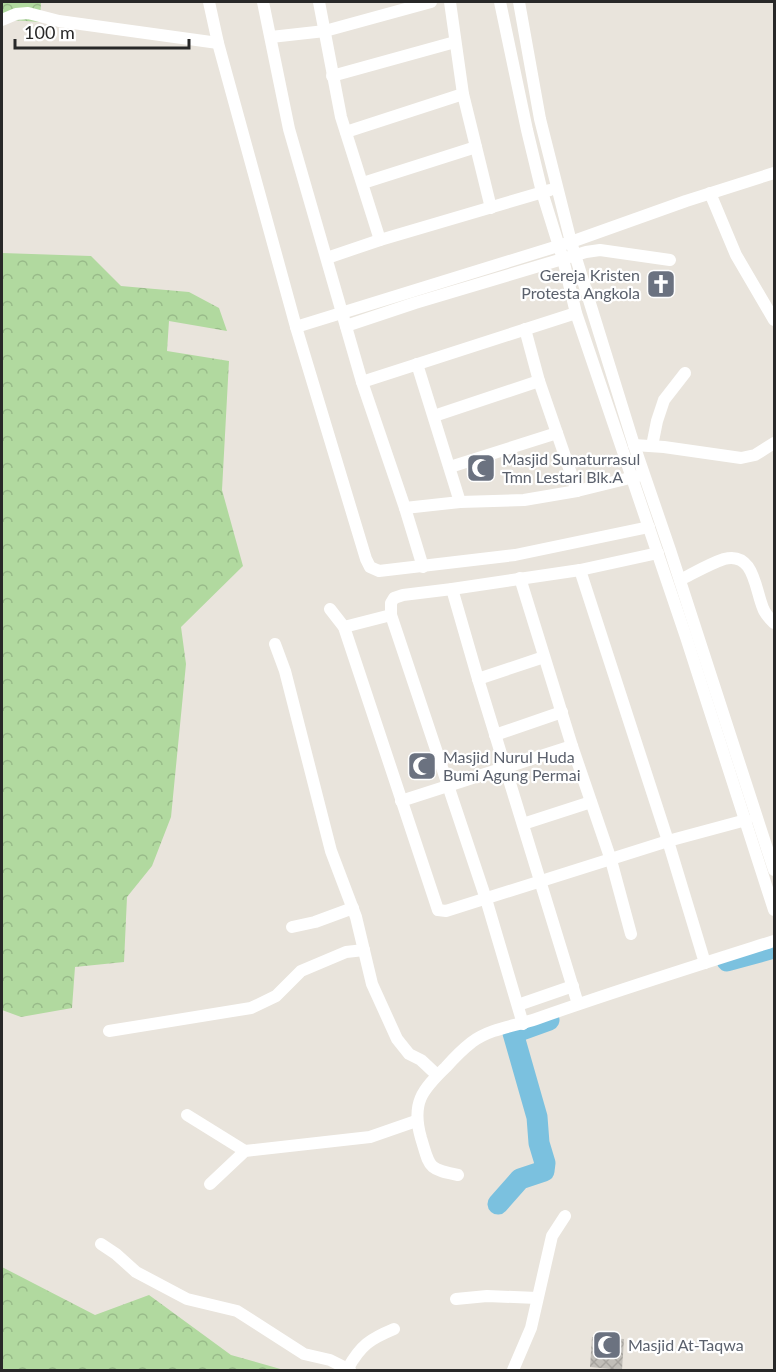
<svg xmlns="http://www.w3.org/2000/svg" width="776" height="1372" font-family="Lato,sans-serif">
  <defs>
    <pattern id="forest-crowns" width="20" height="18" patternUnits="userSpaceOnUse" patternTransform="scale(1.5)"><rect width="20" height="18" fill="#b1d99f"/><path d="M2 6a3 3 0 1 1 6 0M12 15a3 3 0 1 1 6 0" fill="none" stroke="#98ba89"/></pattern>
    <pattern id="building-cross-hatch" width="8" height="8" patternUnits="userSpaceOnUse" patternTransform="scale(1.5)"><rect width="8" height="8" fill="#c1beb8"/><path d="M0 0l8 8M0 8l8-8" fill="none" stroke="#a6a39e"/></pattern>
  </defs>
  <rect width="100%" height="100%" fill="#e9e4dc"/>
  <g fill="url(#forest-crowns)">
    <polygon points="2,2 41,2 40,22 11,20 2,27"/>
    <polygon points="2,253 91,256 121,286 189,292 219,308 227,331 169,321 167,351 229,361 222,490 243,566 181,627 186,664 171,817 152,866 127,897 124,962 75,967 72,1008 21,1017 2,1010"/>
    <polygon points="2,1267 95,1315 149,1295 231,1355 284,1370 2,1370"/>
  </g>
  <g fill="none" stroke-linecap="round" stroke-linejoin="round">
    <g stroke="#7bc1df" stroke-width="21">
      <polyline points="727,961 774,948"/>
      <polyline points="498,1204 520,1179 544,1171 545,1163 539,1143 537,1117 513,1033 549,1020"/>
    </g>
  </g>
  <polygon fill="url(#building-cross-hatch)" points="592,1337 624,1339 622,1370 590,1367"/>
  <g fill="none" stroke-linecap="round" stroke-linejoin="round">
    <g stroke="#fff" stroke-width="12">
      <polyline points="209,2 218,43 296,327 366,559 370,567 379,571 515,555 649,527"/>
      <polyline points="263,2 289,129 362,382 405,508 423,567"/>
      <polyline points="319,2 341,117 380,240"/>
      <polyline points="450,2 463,94 491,208"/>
      <polyline points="500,2 527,130 542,192 563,259 576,313 686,637 774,910"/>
      <polyline points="519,2 540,119 571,242 634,445 670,550 774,870"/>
      <polyline points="2,20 16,14 28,13 59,21 218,43"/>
      <polyline points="271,37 325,31 431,2"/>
      <polyline points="332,76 455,42"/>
      <polyline points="346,132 463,94"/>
      <polyline points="363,183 476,147"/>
      <polyline points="710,193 736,255 774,320"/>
      <polyline points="327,258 380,240 550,190"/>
      <polyline points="346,326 415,303 586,252 600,250 670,260"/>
      <polyline points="296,327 571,242 686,201 774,173"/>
      <polyline points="525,329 539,381 577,491"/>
      <polyline points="417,364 460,502"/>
      <polyline points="362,382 576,313"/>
      <polyline points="434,416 539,381"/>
      <polyline points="634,445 664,447 741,458 755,455 774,443"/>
      <polyline points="652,446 657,421 664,400 685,373"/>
      <polyline points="450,467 557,433"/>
      <polyline points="405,508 460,502 524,500 577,491 638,476"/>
      <polyline points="580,570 668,841 705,963"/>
      <polyline points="520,578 572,746 611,860 631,934"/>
      <path d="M680,580C694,573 709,564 724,559C754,551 755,589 763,608C765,614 770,619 774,623"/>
      <polyline points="452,589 478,679 578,1004"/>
      <polyline points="330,609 344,627 438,910 446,911 668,841 746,820"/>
      <polyline points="344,627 391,615"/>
      <polyline points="275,644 285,671 331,851 356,917 372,984 397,1039 409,1054 421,1060 437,1075"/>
      <polyline points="478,679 544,657"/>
      <polyline points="495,735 562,712"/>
      <polyline points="401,801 572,746"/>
      <polyline points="523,824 591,802"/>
      <polyline points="292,927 315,922 353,908"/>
      <polyline points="518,1005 573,986"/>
      <polyline points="523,1024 486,899 391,615 391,603 394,598 403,595 452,589 580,570 658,553"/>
      <polyline points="109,1031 251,1008 276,996 301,971 346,952 364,950"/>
      <polyline points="187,1115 245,1151"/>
      <path d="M458,1175C427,1169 430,1167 421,1138C411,1103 422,1090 446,1067C454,1058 463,1049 472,1042C491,1028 516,1026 536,1019C615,991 695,966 774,941"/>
      <polyline points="210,1184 245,1151 370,1137 416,1121"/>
      <polyline points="101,1244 116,1254 136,1272 187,1299 237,1311 304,1354 330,1360 350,1370"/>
      <polyline points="456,1299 487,1296 537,1298"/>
      <path d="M348,1368C361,1345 370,1339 394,1329"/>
      <polyline points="513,1370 531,1328 552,1236 565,1216"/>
    </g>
  </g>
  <defs>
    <g id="church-square" transform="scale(1.5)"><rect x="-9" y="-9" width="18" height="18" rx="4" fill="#6b7280" stroke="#fff"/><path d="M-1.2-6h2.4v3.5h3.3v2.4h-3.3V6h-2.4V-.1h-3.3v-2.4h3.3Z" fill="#fff"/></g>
    <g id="mosque-square" transform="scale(1.5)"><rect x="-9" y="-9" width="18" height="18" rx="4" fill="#6b7280" stroke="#fff"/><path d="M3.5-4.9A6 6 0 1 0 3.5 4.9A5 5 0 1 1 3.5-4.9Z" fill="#fff"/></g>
  </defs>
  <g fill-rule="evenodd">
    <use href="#church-square" x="661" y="284"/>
    <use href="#mosque-square" x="481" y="468"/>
    <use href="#mosque-square" x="422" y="766"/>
    <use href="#mosque-square" x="607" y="1345"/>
  </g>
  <g text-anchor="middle" stroke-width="4.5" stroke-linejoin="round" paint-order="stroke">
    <g font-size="16" fill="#5b616d" stroke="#fff" text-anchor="start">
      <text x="640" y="281" text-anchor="end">Gereja Kristen<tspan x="640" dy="18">Protesta Angkola</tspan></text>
      <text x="502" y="465">Masjid Sunaturrasul<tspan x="502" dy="18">Tmn Lestari Blk.A</tspan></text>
      <text x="443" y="763">Masjid Nurul Huda<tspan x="443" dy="18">Bumi Agung Permai</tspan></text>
      <text x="628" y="1351">Masjid At-Taqwa</text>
    </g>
  </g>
  <rect width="776" height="1372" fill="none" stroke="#282828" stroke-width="6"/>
  <path d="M15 39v9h174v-9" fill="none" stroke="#282828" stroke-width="3"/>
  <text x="24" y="39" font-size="18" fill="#282828" stroke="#ffffff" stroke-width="4.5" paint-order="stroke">100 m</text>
</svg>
